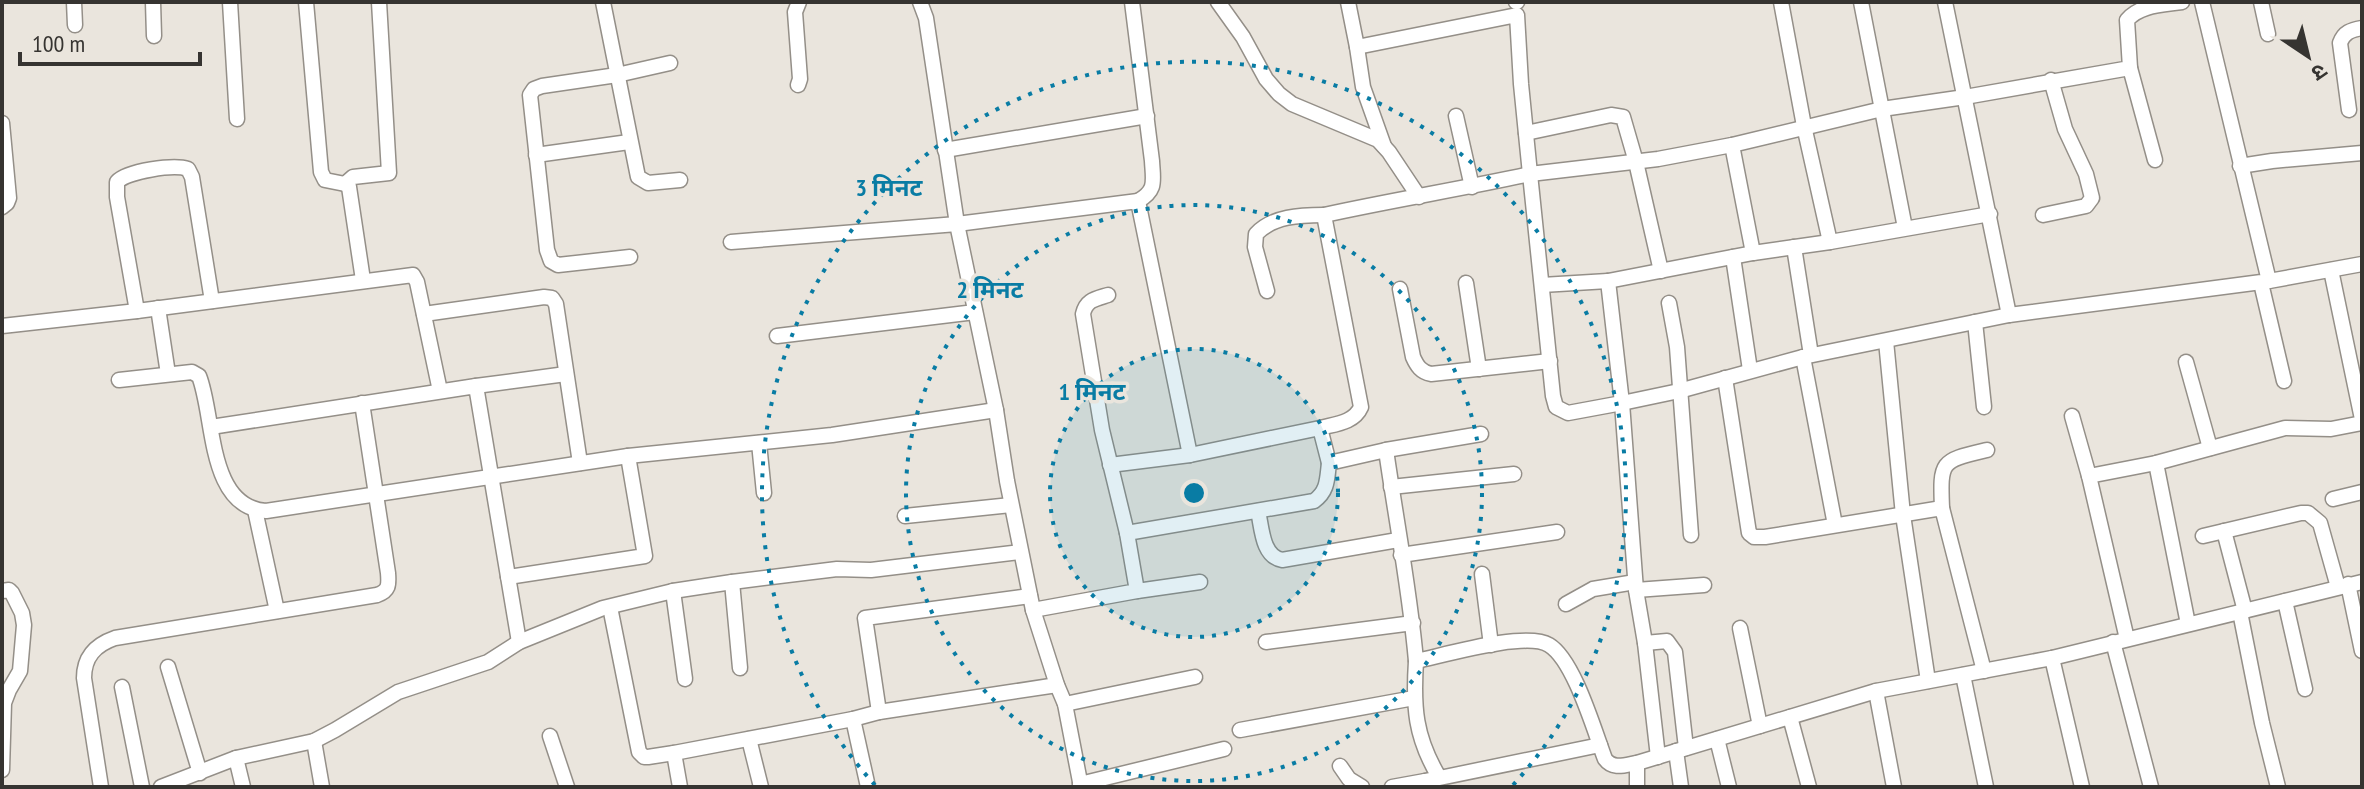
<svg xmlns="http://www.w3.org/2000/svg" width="2364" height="789" font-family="'PT Sans Narrow','Noto Sans Devanagari',sans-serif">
  <rect width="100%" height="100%" fill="#eae5dd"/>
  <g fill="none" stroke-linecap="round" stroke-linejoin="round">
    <g stroke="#948f88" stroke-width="17">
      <g id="street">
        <polyline points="74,2 75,25"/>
        <polyline points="153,2 154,36"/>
        <polyline points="230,2 237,119"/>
        <polyline points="306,2 321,172 325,180 345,184 349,187 363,280"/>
        <polyline points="603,2 638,177 648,183 680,180"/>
        <polyline points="920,2 926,18 957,224 1138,201 1190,455"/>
        <path d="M1132,2L1152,161C1153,181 1157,190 1138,201"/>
        <polyline points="1218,2 1243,37 1266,79 1279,94 1292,104 1378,140 1389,152 1419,197"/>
        <path d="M1348,2L1357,47L1517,15L1521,84L1530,174L1658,159L1732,145L1882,109L1965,97L2130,68L2127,20C2140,5 2162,5 2182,2"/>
        <polyline points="1516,2 1517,2"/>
        <polyline points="1781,2 1804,126 1830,242"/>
        <polyline points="1861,2 1905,228"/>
        <polyline points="1945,2 2009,315"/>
        <polyline points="2261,2 2268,34"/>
        <polyline points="1357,47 1363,87 1384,146"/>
        <polyline points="2130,68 2155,160"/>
        <polyline points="798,85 800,79 795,12 799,2"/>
        <path d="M2349,110L2340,43C2344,32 2351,30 2362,28"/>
        <polyline points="1456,116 1472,187"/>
        <polyline points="2,123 9,198 7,203 2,207"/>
        <polyline points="1526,133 1611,115 1623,117 1636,162 1661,271"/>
        <polyline points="1732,145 1753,253"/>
        <polyline points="945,150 1147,116"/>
        <polyline points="536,155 629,142"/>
        <polyline points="2240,166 2272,161 2362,153"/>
        <polyline points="345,184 353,177 389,173 379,2"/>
        <polyline points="2043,215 2086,206 2092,198 2086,174 2065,129 2051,80"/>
        <polyline points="731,242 957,224 996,410 1007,481 1033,610 1057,685 1065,704 1081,787"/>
        <polyline points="1794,247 1811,355"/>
        <polyline points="630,257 558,265 551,261 547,250 530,95 534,89 542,86 617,75 670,63"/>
        <polyline points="1733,257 1750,370"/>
        <polyline points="2331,270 2362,419"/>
        <polyline points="2269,281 2362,264"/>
        <polyline points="1466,283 1479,369"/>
        <polyline points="2261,283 2284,381"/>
        <polyline points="1542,285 1608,281 1753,253 1830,242 1990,214"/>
        <path d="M1400,289L1413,357C1417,366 1421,372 1431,374L1550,361"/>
        <path d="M1267,291L1255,247L1256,234C1273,216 1300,215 1324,215"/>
        <polyline points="1669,303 1677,347 1691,535"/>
        <polyline points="158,308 168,374"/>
        <path d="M137,311L117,197V182C127,171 174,164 188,169L192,177L212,301"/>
        <polyline points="424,314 544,297 552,298 556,304 580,463"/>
        <polyline points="1975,322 1984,407"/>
        <polyline points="2,326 137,311 413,275 417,282 440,391"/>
        <polyline points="777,336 975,312"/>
        <polyline points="1886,341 1903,515 1928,681"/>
        <polyline points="1803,357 1835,525"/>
        <polyline points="2186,362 2210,448"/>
        <polyline points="1725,378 1749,533 1754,537 1765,537 1942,508 1984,671"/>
        <path d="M119,380L192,372L199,376C215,416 207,507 266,511L628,456L832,435L996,410"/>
        <polyline points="476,386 566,374"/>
        <polyline points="2072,416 2089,476"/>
        <polyline points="211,427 476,386 519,642"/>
        <path d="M1320,428C1335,424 1354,423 1361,407L1324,215C1392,200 1461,189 1530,174L1553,396L1556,407L1568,413L1622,403L1608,281"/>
        <polyline points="759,443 764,493"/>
        <polyline points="1386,450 1481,434"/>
        <polyline points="2156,463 2188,624"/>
        <path d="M1110,465L1190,455L1320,428L1329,463L1386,450C1396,520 1410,591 1416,661C1445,655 1526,631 1549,645C1574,660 1594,730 1605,759C1613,770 1625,765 1637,763L1876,691L2052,658L2362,582"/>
        <polyline points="1391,487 1514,474"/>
        <polyline points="2333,499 2362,492"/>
        <path d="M1942,508C1940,460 1941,461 1987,450"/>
        <polyline points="255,510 277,611"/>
        <path d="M1258,511C1262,528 1262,556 1282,560L1398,540"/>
        <polyline points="905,516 1011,505"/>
        <polyline points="2224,531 2245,611"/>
        <path d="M1127,533L1314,501C1328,491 1327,479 1329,463"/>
        <polyline points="2203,536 2301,513 2308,513 2320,523 2338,587"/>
        <polyline points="1401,555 1557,532"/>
        <polyline points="1482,574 1491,645"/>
        <polyline points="508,577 645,556 628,456"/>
        <polyline points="732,582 740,668"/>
        <polyline points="2348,584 2362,651"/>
        <polyline points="1636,590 1704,585"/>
        <polyline points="2,591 9,590 12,593 22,613 24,625 20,671 9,690 4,703 2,770"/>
        <polyline points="673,591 685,679"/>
        <polyline points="1137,591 1200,582"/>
        <polyline points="2285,601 2305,689"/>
        <polyline points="1566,604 1593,589 1635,582"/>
        <polyline points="610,607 639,752 644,757 648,757 674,753"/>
        <path d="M1033,610L1137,591L1127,533L1102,430L1083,314C1086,300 1095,299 1108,295"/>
        <polyline points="2240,612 2262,723 2278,787"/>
        <polyline points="1740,628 1760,726"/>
        <polyline points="2127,639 2089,476 2156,463 2285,428 2331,429 2362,423"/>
        <polyline points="1266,642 1413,623"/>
        <polyline points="2113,642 2151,787"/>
        <polyline points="1645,643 1667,641 1675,652 1686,748"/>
        <polyline points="2052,658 2082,787"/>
        <path d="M1416,661C1413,707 1415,737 1439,777"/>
        <polyline points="168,667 200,773"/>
        <polyline points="1963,675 1986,787"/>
        <polyline points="122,687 142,787"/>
        <polyline points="1876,691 1894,787"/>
        <polyline points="1065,704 1195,677"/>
        <polyline points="879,712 865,618 1030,596"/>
        <polyline points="1790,717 1809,787"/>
        <polyline points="853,719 868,787"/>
        <polyline points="1240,730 1414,698"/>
        <polyline points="550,736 567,787"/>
        <polyline points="749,739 761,787"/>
        <polyline points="1717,739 1729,787"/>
        <polyline points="314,741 322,787"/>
        <polyline points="1676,751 1681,787"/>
        <polyline points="1658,757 1645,643 1636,590 1622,403 1679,391 1803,357 2009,315 2269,281 2202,2"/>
        <polyline points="236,758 243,787"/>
        <polyline points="1637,763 1637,787"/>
        <polyline points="1340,766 1349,779 1362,787"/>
        <polyline points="1080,784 1224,749"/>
        <path d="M101,787L84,678C84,657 95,645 115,638L377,595C389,591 389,585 388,573L362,403"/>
        <polyline points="161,787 236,758 314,741 335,730 398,692 488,662 519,642 603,608 673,591 732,582 837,569 871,570 1020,552"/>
        <polyline points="680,787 674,753 853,719 879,712 1057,685"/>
        <polyline points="1392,787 1425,781"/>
        <polyline points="1428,787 1425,781 1600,745"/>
      </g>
    </g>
    <use href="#street" stroke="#fff" stroke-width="14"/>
  </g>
  <circle cx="1194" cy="493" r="144" fill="#097ca4" fill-opacity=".12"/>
  <g fill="none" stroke="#097ca4" stroke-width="4" stroke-dasharray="4 8">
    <circle cx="1194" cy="493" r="144"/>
    <circle cx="1194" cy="493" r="288"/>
    <path d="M875 785A432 432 0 1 1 1513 785"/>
  </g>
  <circle cx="1194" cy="493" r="12" fill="#097ca4" stroke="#eae5dd" stroke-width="4"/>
  <g font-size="24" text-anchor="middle" font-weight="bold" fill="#097ca4" stroke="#eae5dd" stroke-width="7" stroke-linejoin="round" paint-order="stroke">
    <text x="889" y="196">3 मिनट</text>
    <text x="990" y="298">2 मिनट</text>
    <text x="1092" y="400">1 मिनट</text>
  </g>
  <rect width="2364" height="789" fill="none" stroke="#363431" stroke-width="8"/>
  <g transform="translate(2308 56) rotate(145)" stroke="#eae5dd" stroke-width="6" paint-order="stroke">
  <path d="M0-6L14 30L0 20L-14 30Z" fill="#363431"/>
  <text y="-12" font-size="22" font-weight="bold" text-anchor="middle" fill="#363431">उ</text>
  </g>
  <path d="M20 52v12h180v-12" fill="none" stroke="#363431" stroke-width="4"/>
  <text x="32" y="52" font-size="24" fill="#363431" stroke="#eae5dd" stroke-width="6" paint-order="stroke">100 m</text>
</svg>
